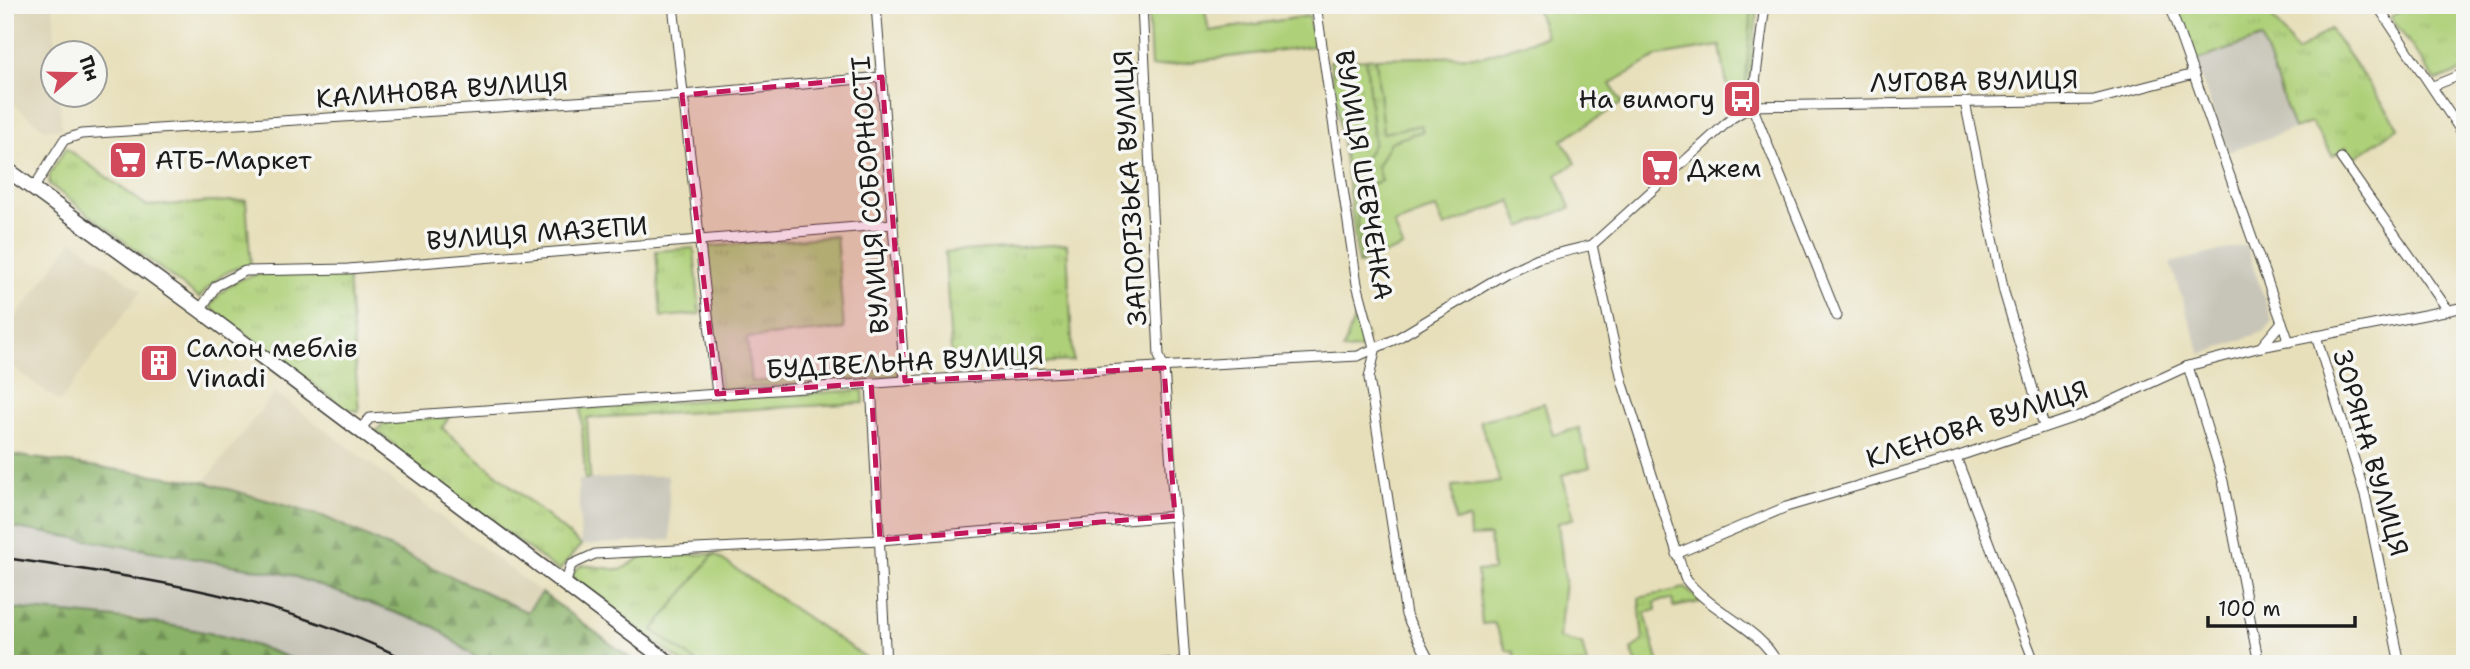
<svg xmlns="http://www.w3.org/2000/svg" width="2470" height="669" font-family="'Shantell Sans',sans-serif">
  <defs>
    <pattern id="grass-tufts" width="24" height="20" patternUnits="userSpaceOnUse" patternTransform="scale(1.75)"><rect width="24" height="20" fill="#aed078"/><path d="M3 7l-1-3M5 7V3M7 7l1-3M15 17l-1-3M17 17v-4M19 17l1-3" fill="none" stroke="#95b267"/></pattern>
    <pattern id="forest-firs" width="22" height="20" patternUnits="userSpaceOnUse" patternTransform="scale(1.75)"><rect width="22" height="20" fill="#8ab268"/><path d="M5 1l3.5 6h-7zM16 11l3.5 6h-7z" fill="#709055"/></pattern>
    <pattern id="park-crowns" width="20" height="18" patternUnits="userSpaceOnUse" patternTransform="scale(1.75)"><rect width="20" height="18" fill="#aed078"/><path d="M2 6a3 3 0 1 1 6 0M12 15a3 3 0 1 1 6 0" fill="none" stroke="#95b267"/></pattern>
  </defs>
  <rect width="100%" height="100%" fill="#f6f6f2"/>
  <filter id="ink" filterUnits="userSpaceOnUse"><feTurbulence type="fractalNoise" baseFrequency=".0143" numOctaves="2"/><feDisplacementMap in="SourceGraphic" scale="14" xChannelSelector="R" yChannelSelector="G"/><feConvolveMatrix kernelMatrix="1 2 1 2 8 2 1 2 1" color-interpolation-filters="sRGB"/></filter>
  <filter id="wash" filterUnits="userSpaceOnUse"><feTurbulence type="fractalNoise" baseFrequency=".00686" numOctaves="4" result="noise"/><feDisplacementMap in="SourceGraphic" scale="28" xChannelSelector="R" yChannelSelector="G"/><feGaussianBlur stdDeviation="1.57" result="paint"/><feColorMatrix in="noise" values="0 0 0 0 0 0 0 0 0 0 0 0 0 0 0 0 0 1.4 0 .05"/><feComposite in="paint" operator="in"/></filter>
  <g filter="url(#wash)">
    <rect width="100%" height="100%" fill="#e7dfba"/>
    <g fill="#d9d0b1">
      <polygon points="5,5 53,5 56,52 52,52 52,94 59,95 62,129 44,129 5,97"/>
      <polygon points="73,240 141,291 60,402 5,361 5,332"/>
      <polygon points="275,392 542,593 528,612 325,517 204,482"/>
    </g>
    <g fill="#c7c5b8">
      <polygon points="2261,38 2294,129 2228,152 2195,61"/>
      <polygon points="2246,245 2272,321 2265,331 2201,355 2170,263"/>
      <polygon points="668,475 671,540 581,545 578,480"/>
      <polygon points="5,526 290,575 435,627 484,664 303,664 269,649 136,618 5,608"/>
    </g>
    <g fill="url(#grass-tufts)" stroke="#65764a" stroke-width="2">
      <polygon points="1752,5 1758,5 1748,95 1744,92 1735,100 1738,104 1732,111 1728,91 1745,89"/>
      <polygon points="2176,5 2264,5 2297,52 2330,29 2399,127 2354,158 2346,147 2333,156 2311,123 2294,129 2261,38 2195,61"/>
      <polygon points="2408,5 2465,5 2465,70 2436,81 2391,17"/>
      <polygon points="1376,58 1383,132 1421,125 1423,132 1381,181 1355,190 1362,263 1358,264 1347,175 1356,173 1374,143 1366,59"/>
      <path d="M66,148L147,206L246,200L251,267C229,264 212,283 199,298L49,184L50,173Z"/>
      <polygon points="836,236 844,329 747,338 751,382 898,369 899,376 721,390 704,247"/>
      <polygon points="1067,244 1073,361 952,367 945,252"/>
      <polygon points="694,248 700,314 661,317 656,251"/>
      <path d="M318,273L348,277L359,411L346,409L210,307C237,265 274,274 318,273Z"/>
      <polygon points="1357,311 1367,339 1359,349 1343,350"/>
      <polygon points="863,390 864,403 587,418 590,479 585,479 581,408"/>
      <polygon points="449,417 442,428 581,545 559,571 393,450 396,446 376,431 385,422"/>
      <polygon points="714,554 653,630 699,664 685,664 574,581 573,572 582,565 621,570 643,556"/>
      <polygon points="1685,588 1701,602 1674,607 1672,599 1655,602 1656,610 1645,613 1659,664 1637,664 1631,650 1643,641 1639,598"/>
    </g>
    <g fill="url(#forest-firs)" stroke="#536742" stroke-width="2">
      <polygon points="5,454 204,482 325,517 527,612 542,593 638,664 484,664 435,627 290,575 5,526"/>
      <path d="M5,608C105,616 211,622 303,664H5Z"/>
    </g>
    <polygon fill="url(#park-crowns)" stroke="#65764a" stroke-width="2" points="1366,59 1374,143 1356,173 1347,175 1330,61"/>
    <g fill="#aed078" stroke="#65764a" stroke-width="2">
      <polygon points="1170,5 1204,5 1209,31 1309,16 1314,46 1151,67 1148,9"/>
      <polygon points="1535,5 1637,5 1639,10 1752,5 1745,90 1728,91 1720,46 1658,56 1610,84 1622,103 1562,140 1576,163 1557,175 1570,208 1521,227 1511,201 1444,227 1436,208 1394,224 1403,247 1362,263 1355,190 1381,181 1377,167 1390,142 1423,131 1421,125 1383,133 1376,58 1484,56 1546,36"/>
      <polygon points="1544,403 1553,435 1579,428 1590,467 1562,475 1574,518 1558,523 1565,581 1559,638 1582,644 1587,664 1515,664 1514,652 1507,651 1494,623 1482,624 1477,571 1493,570 1490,536 1470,537 1469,519 1455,521 1452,486 1500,482 1480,421"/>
      <polygon points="714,554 875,664 699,664 653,630"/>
    </g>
  </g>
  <g filter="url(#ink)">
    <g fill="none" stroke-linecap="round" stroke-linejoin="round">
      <g stroke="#3a3934" stroke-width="11">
        <g id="street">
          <polyline points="673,5 717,394"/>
          <polyline points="876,5 905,381"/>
          <polyline points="1142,5 1159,356 1164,368 1185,664"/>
          <polyline points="1316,5 1357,284 1375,351 1369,378 1406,615 1431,664"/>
          <polyline points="1765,5 1752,106 1837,316"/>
          <polyline points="2169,5 2289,342"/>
          <polyline points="2377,5 2465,137"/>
          <polyline points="2433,86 2465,73"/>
          <polyline points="1965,102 2004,292 2044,426"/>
          <polyline points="2341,158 2448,310"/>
          <polyline points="33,189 64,140 81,134 682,95 882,77"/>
          <path d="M1592,245L1623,384L1685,578C1711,613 1758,625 1778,664"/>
          <polyline points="200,310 216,286 245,271 348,269 893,224"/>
          <polyline points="2316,336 2365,495 2400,664"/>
          <polyline points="2261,347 2465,307"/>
          <polyline points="2188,366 2223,481 2259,664"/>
          <polyline points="871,383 886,664"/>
          <polyline points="359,430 370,418 905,381 1358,356 1398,338 1506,273 1538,258 1592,245 1732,118 1752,106 2094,100 2194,74"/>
          <polyline points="1956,457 2035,664"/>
          <polyline points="1676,554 1786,507 1956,457 2081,415 2188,366 2261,347 2282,322"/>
          <polyline points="565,586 571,565 595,554 880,540 1175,516"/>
          <polyline points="1148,664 1185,662"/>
        </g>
      </g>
      <g stroke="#3a3934" stroke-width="17">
        <polyline id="primary" points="5,168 200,310 671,664"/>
      </g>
      <use href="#street" stroke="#fff" stroke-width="9"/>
      <use href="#primary" stroke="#fff" stroke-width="14"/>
      <path stroke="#1c1c1c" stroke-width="2.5" d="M5,558C146,578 286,598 415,664"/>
    </g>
  </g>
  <path fill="#c2185b" fill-opacity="0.2" stroke="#c2185b" stroke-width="5" stroke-dasharray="14 9" stroke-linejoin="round" d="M882,77L905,381L1164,368L1175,516L880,540L871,383L717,394L682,95Z"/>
  <defs>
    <g id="bus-square" transform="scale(2.0125)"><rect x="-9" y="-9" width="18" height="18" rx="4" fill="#d1495b" stroke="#f6f6f2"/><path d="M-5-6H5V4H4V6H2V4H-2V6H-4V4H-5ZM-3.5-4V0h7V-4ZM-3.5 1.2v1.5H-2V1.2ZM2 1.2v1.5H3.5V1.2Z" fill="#fff"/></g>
    <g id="supermarket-square" transform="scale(2.0125)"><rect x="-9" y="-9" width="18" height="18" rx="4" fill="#d1495b" stroke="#f6f6f2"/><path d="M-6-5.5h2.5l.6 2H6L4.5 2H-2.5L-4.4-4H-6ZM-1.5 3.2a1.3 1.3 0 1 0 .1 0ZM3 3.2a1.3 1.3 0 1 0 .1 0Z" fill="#fff"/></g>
    <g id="building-square" transform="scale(2.0125)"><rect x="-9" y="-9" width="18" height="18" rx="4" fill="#d1495b" stroke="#f6f6f2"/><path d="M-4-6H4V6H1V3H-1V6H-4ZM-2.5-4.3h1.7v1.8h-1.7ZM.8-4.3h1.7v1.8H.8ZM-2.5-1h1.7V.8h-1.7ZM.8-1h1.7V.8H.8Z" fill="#fff"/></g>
  </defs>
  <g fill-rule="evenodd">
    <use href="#bus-square" x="1742" y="99"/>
    <use href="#supermarket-square" x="128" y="160"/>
    <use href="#supermarket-square" x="1660" y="168"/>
    <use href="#building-square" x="159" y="363"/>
  </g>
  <g text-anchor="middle" stroke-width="7" stroke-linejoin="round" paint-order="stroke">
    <g font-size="26" fill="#1c1c1c" stroke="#f6f6f2">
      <text transform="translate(1974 81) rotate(-1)" y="9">ЛУГОВА ВУЛИЦЯ</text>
      <text transform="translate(442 90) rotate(-4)" y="9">КАЛИНОВА ВУЛИЦЯ</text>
      <text transform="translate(1364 175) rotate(81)" y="9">ВУЛИЦЯ ШЕВЧЕНКА</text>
      <text transform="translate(1130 188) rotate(-93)" y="9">ЗАПОРІЗЬКА ВУЛИЦЯ</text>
      <text transform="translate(870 195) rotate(-94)" y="9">ВУЛИЦЯ СОБОРНОСТІ</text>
      <text transform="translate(537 233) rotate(-4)" y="9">ВУЛИЦЯ МАЗЕПИ</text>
      <text transform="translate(905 362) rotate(-3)" y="9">БУДІВЕЛЬНА ВУЛИЦЯ</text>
      <text transform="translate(1977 424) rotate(-18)" y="9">КЛЕНОВА ВУЛИЦЯ</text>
      <text transform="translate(2371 453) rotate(74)" y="9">ЗОРЯНА ВУЛИЦЯ</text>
    </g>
    <g font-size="26" fill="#1c1c1c" stroke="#f6f6f2" text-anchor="start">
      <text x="1715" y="108" text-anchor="end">На вимогу</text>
      <text x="155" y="169">АТБ-Маркет</text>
      <text x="1687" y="177">Джем</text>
      <text x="186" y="357">Салон меблів<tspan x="186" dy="30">Vinadi</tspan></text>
    </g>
  </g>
  <rect width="2470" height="669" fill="none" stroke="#f6f6f2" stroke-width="28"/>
  <g transform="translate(74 74) rotate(70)"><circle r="33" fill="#f6f6f2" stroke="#9f9f9c" stroke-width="2"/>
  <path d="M0-5L12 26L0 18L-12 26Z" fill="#d1495b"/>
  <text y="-10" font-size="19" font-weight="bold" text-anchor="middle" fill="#1c1c1c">Пн</text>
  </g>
  <path d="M2208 616v10h147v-10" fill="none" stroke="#1c1c1c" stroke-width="3.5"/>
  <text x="2218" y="616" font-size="21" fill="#1c1c1c" stroke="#f6f6f2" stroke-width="5" paint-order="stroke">100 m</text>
</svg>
